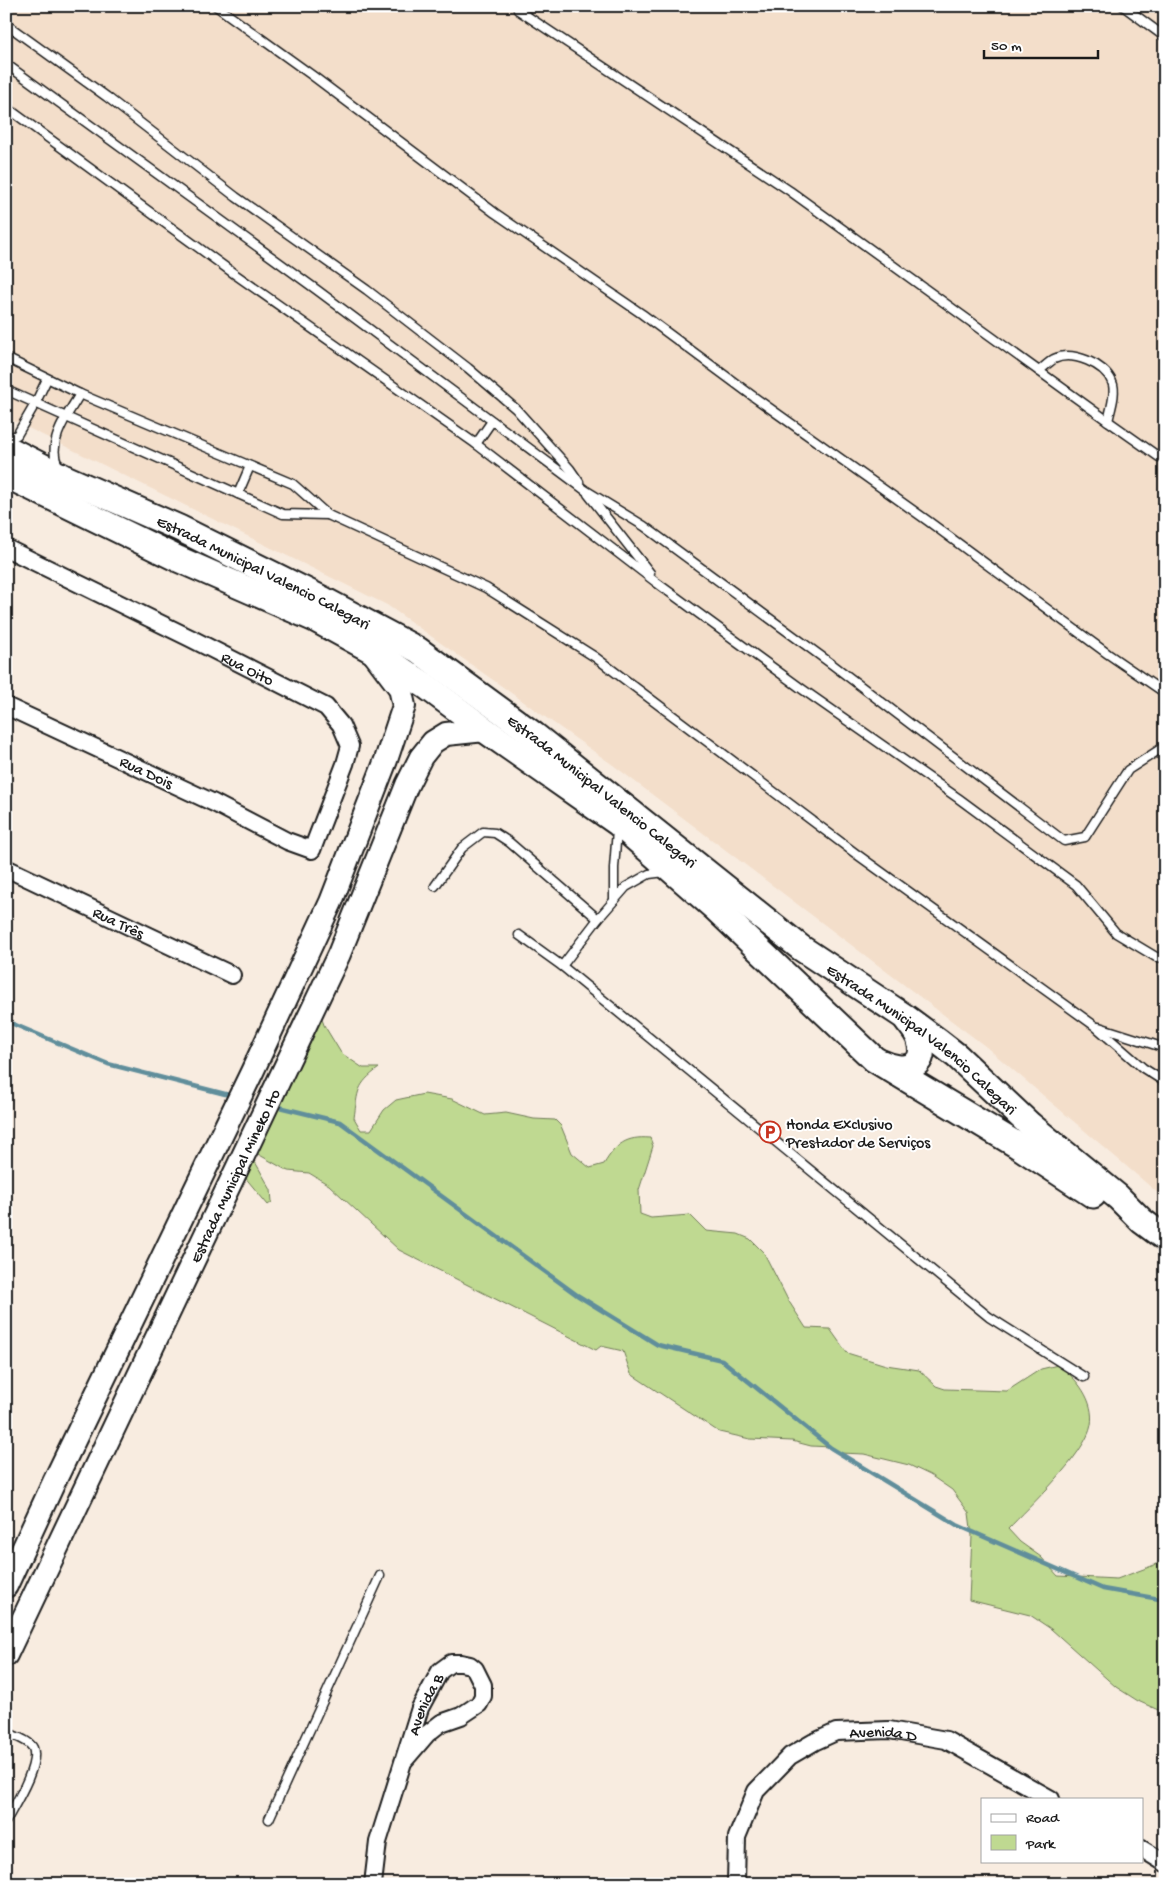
<svg xmlns="http://www.w3.org/2000/svg" width="1171" height="1890" font-family="'Gochi Hand',sans-serif">
  <rect width="100%" height="100%" fill="#f8ece0"/>
  <filter id="ink" filterUnits="userSpaceOnUse"><feTurbulence type="fractalNoise" baseFrequency=".02" numOctaves="2"/><feDisplacementMap in="SourceGraphic" scale="10" xChannelSelector="R" yChannelSelector="G"/><feConvolveMatrix kernelMatrix="1 2 1 2 8 2 1 2 1" color-interpolation-filters="sRGB"/></filter>
  <g filter="url(#ink)">
    <polygon fill="#f3deca" points="6,6 1165,6 1165,1199 985,1046 613,765 387,605 6,417"/>
    <path fill="#bfd991" stroke="#6e7a56" d="M310,999L316,1002L324,1025L341,1053L363,1068H379C356,1085 358,1091 354,1118L361,1130H371L384,1110L396,1100L424,1094L452,1099L485,1115L506,1113L534,1119L555,1120L561,1126L572,1153L590,1168L604,1164C616,1144 626,1136 650,1138L653,1146L639,1190L640,1214L651,1218L690,1215L706,1231L738,1234L750,1239L764,1253L788,1300L806,1328L830,1329L847,1353L886,1365L919,1370L936,1386L945,1389L1007,1391L1041,1369L1058,1365C1077,1378 1095,1401 1091,1425C1086,1454 1029,1507 1008,1529L1020,1542L1041,1557L1058,1576L1117,1579L1165,1561V1713L1138,1701L1116,1687L1051,1629L1030,1615L969,1600L972,1536L969,1513L952,1490L930,1475L909,1465L864,1454L840,1453L831,1447L811,1446L792,1441L750,1439L719,1432L631,1374L623,1351L601,1346L596,1350L399,1250L329,1185L309,1173L288,1171L256,1153L254,1160L271,1190L272,1202L268,1205L229,1158L299,1009Z"/>
    <g fill="none" stroke-linecap="round" stroke-linejoin="round">
      <g stroke="#608e9b" stroke-width="4.5">
        <polyline points="6,1021 108,1064 233,1096"/>
        <polyline points="275,1106 340,1122 577,1295 658,1345 722,1360 831,1448 957,1525 1103,1589 1165,1600"/>
      </g>
      <g stroke="#1c1c1c" stroke-width="11">
        <g id="lane">
          <polyline points="216,6 313,76 495,213 642,314 754,397 928,521 1108,654 1165,693"/>
          <polyline points="1123,6 1165,37"/>
          <polyline points="518,10 790,191 1108,421 1159,457 1165,457"/>
          <polyline points="6,24 107,97 236,197 367,290 468,368 516,409 570,469 579,482"/>
          <polyline points="6,64 317,290 585,490 644,526 833,665 1064,841 1085,837 1128,770 1165,746"/>
          <polyline points="6,107 236,275 476,444 657,583 802,689 958,798 1076,885 1116,933 1156,957 1165,958"/>
          <polyline points="6,358 80,394 293,484 328,515 486,588 595,657 855,853 1095,1026 1143,1068 1165,1082"/>
          <path d="M1039,371C1044,367 1049,362 1054,359C1072,350 1105,364 1112,382C1117,392 1110,411 1108,421"/>
          <polyline points="6,390 283,514 328,515"/>
          <polyline points="6,439 17,435 35,404 47,379"/>
          <polyline points="476,444 492,421"/>
          <path d="M58,466C46,442 68,414 80,394"/>
          <polyline points="238,494 250,466"/>
          <polyline points="588,494 650,573"/>
          <polyline points="435,886 462,848 483,832 495,833 509,842 598,919"/>
          <polyline points="614,900 614,868 617,830"/>
          <polyline points="519,935 562,966 989,1317 1084,1377"/>
          <polyline points="562,966 598,919 626,887 649,874 665,872"/>
          <polyline points="1099,1027 1165,1048"/>
          <path d="M6,1732C14,1736 29,1740 33,1748C40,1765 14,1806 6,1821"/>
          <polyline points="269,1819 380,1576"/>
        </g>
      </g>
      <g stroke="#1c1c1c" stroke-width="20">
        <g id="street">
          <path id="s1" d="M6,548L190,638L326,707L341,725L350,746L345,764L312,850L287,841L214,803L6,706"/>
          <path id="s2" d="M6,868L232,975"/>
          <polyline points="1142,1849 1165,1863"/>
          <path id="s3" d="M373,1884L378,1842L420,1708L440,1671L451,1663H461L470,1665L475,1669L483,1685V1696L479,1704L461,1716L441,1723L427,1734L403,1762"/>
          <path id="s4" d="M736,1884L737,1837L756,1791L790,1756L814,1742L836,1732L889,1730L946,1740L1051,1799"/>
        </g>
      </g>
      <g stroke="#1c1c1c" stroke-width="26">
        <g id="secondary">
          <polyline points="6,1586 54,1482 252,1072 331,902 386,760 404,706 400,688 375,655"/>
          <path id="s5" d="M6,1655L339,954L407,785L421,757L433,742L446,734L485,730"/>
        </g>
      </g>
      <g stroke="#1c1c1c" stroke-width="29">
        <g id="primary">
          <path id="s6" d="M6,448L63,477L179,528L324,600L418,650L534,735L801,948L905,1017L939,1042L957,1056L1030,1125L1118,1197L1142,1221L1165,1238"/>
          <polyline points="6,475 178,559 315,619 370,649 426,686 485,730 618,823 714,907 874,1059 1017,1145 1093,1195"/>
          <path d="M882,1063C902,1073 928,1069 920,1041C918,1033 912,1027 907,1020"/>
        </g>
      </g>
      <use href="#lane" stroke="#fff" stroke-width="8"/>
      <use href="#street" stroke="#fff" stroke-width="16"/>
      <use href="#secondary" stroke="#fff" stroke-width="22"/>
      <use href="#primary" stroke="#fff" stroke-width="25"/>
    </g>
  </g>
  <defs>
    <g id="parking-ring" transform="scale(1.125)"><circle r="9.5" fill="#fff" stroke="#c8321e" stroke-width="1.5"/><path d="M-3.5-5.5H1a3.5 3.5 0 0 1 0 7H-1V5.5H-3.5ZM-1-3.4V-.6H.8a1.4 1.4 0 0 0 0-2.8Z" fill="#c8321e"/></g>
  </defs>
  <g fill-rule="evenodd">
    <use href="#parking-ring" x="770" y="1132"/>
  </g>
  <g text-anchor="middle" stroke-width="4" stroke-linejoin="round" paint-order="stroke">
    <g font-size="16" fill="#1c1c1c" stroke="#fff">
      <text dy="6" stroke="none"><textPath href="#s6" startOffset="286">Estrada Municipal Valencio Calegari</textPath></text>
      <text dy="6" stroke="none"><textPath href="#s1" startOffset="270">Rua Oito</textPath></text>
      <text transform="translate(147 771) rotate(25)" y="6">Rua Dois</text>
      <text dy="6" stroke="none"><textPath href="#s6" startOffset="691">Estrada Municipal Valencio Calegari</textPath></text>
      <text dy="6" stroke="none"><textPath href="#s2" startOffset="125">Rua Três</textPath></text>
      <text dy="6" stroke="none"><textPath href="#s6" startOffset="1096">Estrada Municipal Valencio Calegari</textPath></text>
      <text dy="6" stroke="none"><textPath href="#s5" startOffset="531">Estrada Municipal Mineko Ito</textPath></text>
      <text dy="6" stroke="none"><textPath href="#s3" startOffset="188">Avenida B</textPath></text>
      <text dy="6" stroke="none"><textPath href="#s4" startOffset="245">Avenida D</textPath></text>
    </g>
    <g font-size="16" fill="#1c1c1c" stroke="#fff" text-anchor="start">
      <text x="786" y="1129">Honda Exclusivo<tspan x="786" dy="18">Prestador de Serviços</tspan></text>
    </g>
  </g>
  <rect width="1171" height="1890" fill="none" stroke="#fff" stroke-width="25"/>
  <rect x="12" y="12" width="1146" height="1865" fill="none" stroke="#1c1c1c" stroke-width="2" filter="url(#ink)"/>
  <rect x="981" y="1798" width="162" height="65" fill="#ffffff" stroke="#a4a4a4"/>
  <rect x="991" y="1814" width="25" height="8" fill="#ffffff" stroke="#a4a4a4"/>
  <text x="1026" y="1822" font-size="15" fill="#1c1c1c">Road</text>
  <rect x="991" y="1835" width="25" height="15" fill="#bfd991" stroke="#a4a4a4"/>
  <text x="1026" y="1848" font-size="15" fill="#1c1c1c">Park</text>
  <path d="M984 50v8h114v-8" fill="none" stroke="#1c1c1c" stroke-width="2.5"/>
  <text x="991" y="50" font-size="15" fill="#1c1c1c" stroke="#ffffff" stroke-width="4" paint-order="stroke">50 m</text>
</svg>
